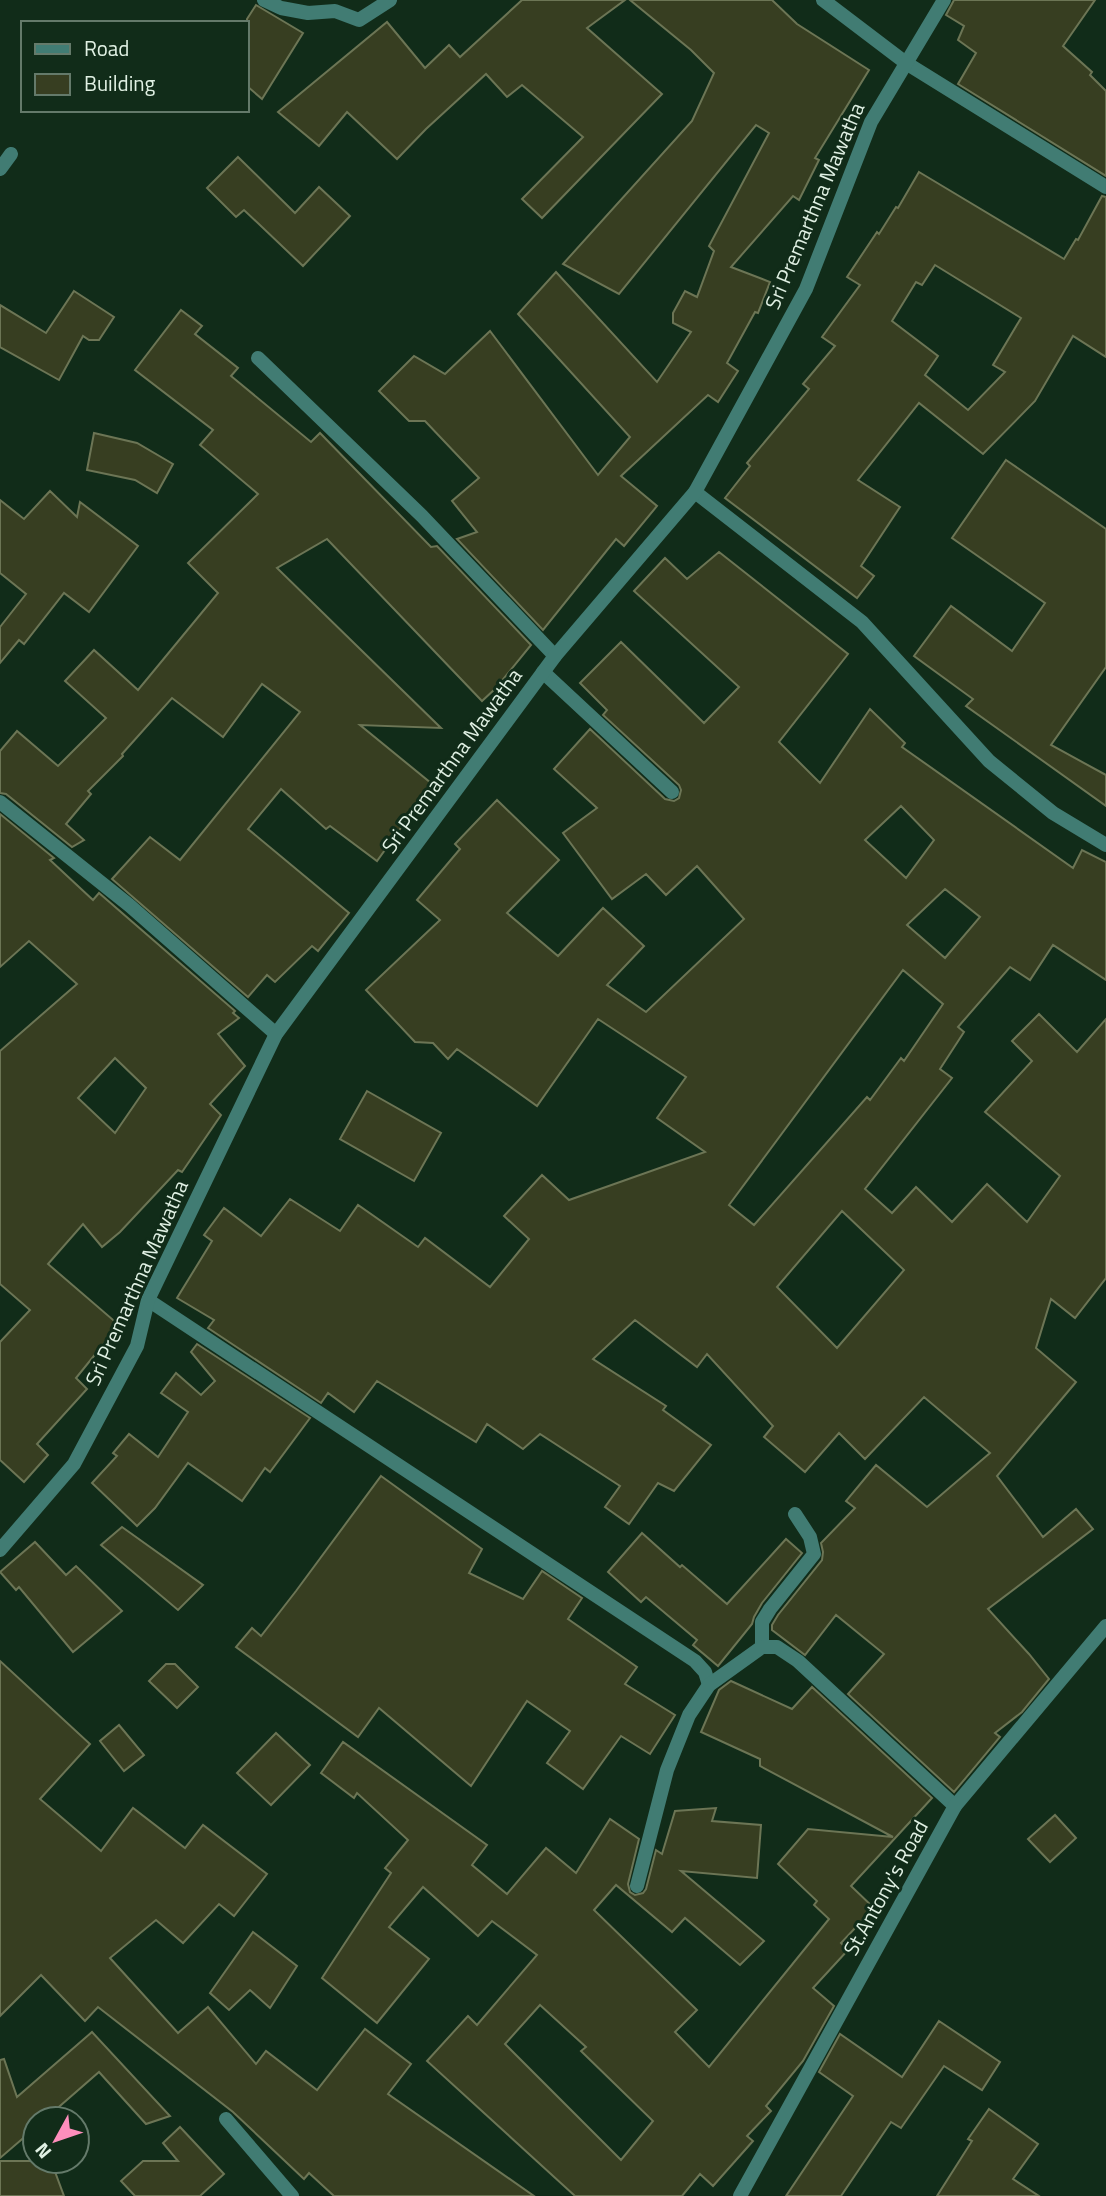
<svg xmlns="http://www.w3.org/2000/svg" width="1106" height="2196" font-family="'Titillium Web',sans-serif">
  <rect width="100%" height="100%" fill="#112c19"/>
  <g fill="#373e21" stroke="#6c7555" stroke-width="2" fill-rule="evenodd">
    <polygon points="522,0 625,0 587,28 662,94 542,218 522,199 583,137 522,85 507,97 486,74 426,129 397,159 347,112 319,146 278,112 387,22 425,68 449,45 460,57"/>
    <polygon points="630,0 772,0 797,24 869,70 815,158 819,160 799,200 793,196 731,267 770,282 758,313 755,312 727,363 738,371 718,402 708,395 621,476 657,506 624,546 616,539 543,630 457,539 477,532 452,501 479,478 425,421 409,421 379,391 414,356 445,374 490,331 598,475 630,437 518,314 556,272 657,382 691,332 673,323 673,313 685,291 697,297 714,251 709,246 769,133 756,125 619,294 563,264 692,121 714,73 691,50"/>
    <polygon points="954,0 1095,0 1063,46 1092,72 1090,75 1106,91 1106,176 958,84 976,53 958,40 964,26 946,15"/>
    <polygon points="256,5 303,33 262,99 247,86 247,19"/>
    <polygon points="238,157 295,213 319,187 350,216 303,266 244,210 236,217 207,188"/>
    <path d="M919,172L1064,259L1076,239L1078,240L1102,196L1106,197V357L1073,336L1035,401L983,454L919,403L858,480L900,507L861,566L874,576L857,598L725,498L750,466L747,463L809,389L803,384L835,346L822,337L860,285L847,277L877,232L879,234L896,207L898,208ZM935,265L1021,318L993,365L1005,372L968,410L925,375L938,356L892,321L916,282L922,285Z"/>
    <polygon points="74,291 114,317 99,340 89,340 83,336 59,380 0,347 0,305 46,333"/>
    <polygon points="181,310 202,326 195,334 238,368 231,376 311,442 320,433 431,547 437,546 531,645 496,688 482,701 327,539 277,568 441,728 360,725 437,788 413,817 410,815 377,861 330,826 326,829 281,789 248,829 349,913 318,951 312,946 275,982 267,975 248,997 112,879 150,837 180,860 300,712 262,684 223,737 172,698 122,754 123,756 88,791 91,794 66,824 84,840 72,847 6,794 0,793 0,751 17,731 58,766 106,718 65,681 94,650 138,690 218,593 188,563 258,494 200,445 213,430 135,370"/>
    <polygon points="94,433 137,443 173,464 157,493 135,480 87,470"/>
    <polygon points="1006,460 1106,529 1106,667 1051,745 1106,775 1106,806 966,706 973,699 914,656 951,606 1012,651 1045,603 952,538"/>
    <polygon points="50,491 77,517 80,502 138,546 89,612 64,593 24,644 19,640 0,663 0,627 26,594 0,573 0,500 24,519"/>
    <path d="M719,552L848,654L779,742L820,783L870,709L905,743L902,747L1073,868L1082,850L1106,862V980L1053,945L1030,980L1010,967L958,1027L964,1032L940,1069L952,1078L865,1189L892,1213L916,1187L952,1222L987,1184L1027,1222L1060,1176L985,1112L1032,1061L1012,1041L1039,1014L1077,1052L1106,1019V1278L1075,1318L1051,1299L1036,1348L1076,1382L997,1476L1043,1537L1076,1509L1093,1529L988,1609L1029,1654L1049,1679L1022,1712L995,1733L1000,1737L954,1792L848,1694L884,1654L836,1615L805,1655L772,1630V1625L778,1615L822,1560L823,1552L821,1543L855,1508L846,1501L876,1465L927,1507L990,1453L924,1397L865,1459L839,1433L805,1472L764,1437L773,1426L707,1354L697,1367L635,1320L593,1359L666,1406L663,1410L711,1445L674,1491L658,1483L629,1524L605,1507L620,1486L540,1434L523,1449L487,1424L476,1442L377,1381L354,1412L328,1393L321,1403L208,1328L214,1320L177,1298L212,1241L204,1235L224,1208L261,1236L290,1199L340,1231L358,1205L418,1247L425,1238L490,1287L529,1239L504,1216L542,1175L569,1200L705,1152L657,1118L686,1077L598,1019L537,1106L457,1049L448,1059L433,1043L415,1042L366,990L440,920L417,900L460,849L455,844L497,800L559,860L507,913L558,956L603,908L644,946L607,985L646,1012L744,919L697,866L666,895L646,874L612,899L563,833L597,808L554,769L590,729L665,799L674,801L679,798L681,790L679,785L603,715L607,710L580,683L621,642L704,723L739,687L634,591L665,558L687,579ZM901,806L934,840L906,878L865,840ZM945,889L980,917L945,958L907,925ZM903,970L943,1004L904,1061L901,1058L870,1100L867,1097L754,1225L729,1205ZM842,1211L904,1270L837,1348L777,1287Z"/>
    <path d="M0,814L54,858L50,860L93,900L99,893L235,1011L233,1013L239,1018L218,1034L245,1066L210,1104L221,1115L182,1172L178,1170L120,1232L102,1247L83,1224L48,1264L119,1325L76,1378L87,1389L37,1444L48,1455L24,1482L0,1460V1342L30,1310L0,1284V1051L77,984L29,941L0,967ZM115,1058L146,1088L115,1133L78,1098Z"/>
    <polygon points="367,1091 441,1133 414,1181 340,1139"/>
    <polygon points="197,1344 310,1418 270,1472 265,1468 242,1501 188,1463 155,1508 137,1526 92,1483 117,1456 113,1453 129,1434 158,1457 188,1412 161,1393 176,1373 201,1395 215,1381 191,1352"/>
    <polygon points="381,1476 482,1549 469,1573 523,1599 542,1571 582,1598 568,1619 637,1667 625,1684 675,1715 650,1754 621,1736 583,1789 547,1763 570,1731 527,1701 471,1786 379,1708 358,1737 236,1647 252,1628 261,1636 296,1591"/>
    <polygon points="122,1527 203,1585 178,1610 101,1545"/>
    <polygon points="642,1533 680,1567 682,1565 727,1604 786,1539 802,1553 762,1603 754,1617 752,1624 718,1666 693,1645 697,1640 646,1597 641,1602 608,1572"/>
    <polygon points="35,1542 66,1575 76,1566 122,1611 73,1652 19,1587 16,1590 0,1572"/>
    <polygon points="0,1661 90,1744 40,1799 101,1851 133,1808 185,1848 203,1825 267,1874 234,1916 219,1904 183,1943 156,1920 110,1958 178,2033 208,2007 256,2064 266,2051 317,2090 365,2029 411,2064 388,2094 534,2196 334,2196 309,2173 304,2179 233,2112 98,2007 85,2021 41,1975 0,2016"/>
    <polygon points="166,1664 175,1664 198,1687 177,1708 149,1681"/>
    <path d="M731,1681L792,1709L812,1687L932,1798L851,1886L874,1908L841,1943L848,1950L813,1988L834,2006L803,2061L766,2106L771,2111L747,2136L753,2141L713,2186L700,2174L682,2196H575L427,2061L468,2016L477,2025L537,1955L492,1921L478,1936L423,1887L389,1927L429,1959L377,2023L322,1978L391,1873L385,1868L408,1840L357,1793L354,1798L321,1773L343,1742L487,1845L472,1865L507,1894L546,1848L576,1873L610,1819L639,1839L628,1884L630,1892L635,1895L643,1893L646,1889L656,1850L662,1854L675,1811L716,1808L712,1821L761,1825L757,1878L681,1871L764,1941L740,1965L685,1918L672,1932L616,1885L594,1910L697,2010L675,2032L709,2067L829,1919L814,1905L817,1901L778,1864L808,1829L893,1837L760,1766V1759L701,1732L719,1690ZM540,2005L586,2047L581,2051L653,2121L621,2160L505,2044Z"/>
    <polygon points="119,1725 144,1755 124,1771 100,1741"/>
    <polygon points="276,1733 310,1765 271,1805 237,1773"/>
    <polygon points="1055,1815 1076,1838 1050,1862 1028,1839"/>
    <polygon points="253,1932 297,1966 270,2008 250,1990 229,2010 210,1993"/>
    <polygon points="939,2021 1000,2062 982,2090 944,2066 901,2128 891,2122 841,2196 786,2196 853,2096 819,2072 840,2034 902,2077"/>
    <polygon points="92,2032 170,2116 146,2124 99,2072 45,2119 35,2119 35,2128 0,2158 0,2060 4,2059 17,2097"/>
    <polygon points="989,2109 1038,2144 1013,2179 1039,2196 937,2196 972,2141 968,2139"/>
    <polygon points="180,2127 224,2174 200,2196 135,2196 121,2181 143,2161 178,2161 163,2143"/>
    <polygon points="0,2161 51,2161 64,2196 0,2196"/>
  </g>
  <g fill="none" stroke-linecap="round" stroke-linejoin="round">
    <g stroke="#417c73" stroke-width="14">
      <polyline points="264,0 281,8 308,13 335,11 359,20 390,0"/>
      <polyline points="823,0 906,63 1106,187"/>
      <polyline points="0,169 11,154"/>
      <polyline points="258,358 422,516 555,656"/>
      <polyline points="695,492 862,622 989,761 1053,813 1106,845"/>
      <polyline points="543,672 672,792"/>
      <polyline points="0,802 129,905 276,1034"/>
      <polyline points="148,1300 695,1661 705,1672 709,1685"/>
      <polyline points="0,1550 74,1464 137,1346 148,1300 276,1034 555,656 695,492 806,289 871,122 944,0"/>
      <polyline points="762,1647 762,1622 770,1609 814,1554 810,1537 795,1514"/>
      <polyline points="637,1886 667,1770 689,1715 709,1685 762,1647 777,1647 798,1661 955,1806"/>
      <polyline points="226,2119 292,2196"/>
      <polyline points="740,2196 955,1806 1106,1626"/>
    </g>
  </g>
  <g text-anchor="middle" stroke-width="6" stroke-linejoin="round" paint-order="stroke">
    <g font-size="21" fill="#e0f0e3" stroke="#112c19">
      <text transform="translate(815 206) rotate(-67)" y="7">Sri Premarthna Mawatha</text>
      <text transform="translate(452 761) rotate(-54)" y="7">Sri Premarthna Mawatha</text>
      <text transform="translate(137 1283) rotate(-66)" y="7">Sri Premarthna Mawatha</text>
      <text transform="translate(886 1888) rotate(-61)" y="7">St.Antony's Road</text>
    </g>
  </g>
  <rect x="21" y="21" width="228" height="91" fill="#112c19" stroke="#647a6a" stroke-width="2"/>
  <rect x="35" y="44" width="35" height="10" fill="#417c73" stroke="#647a6a" stroke-width="2"/>
  <text x="84" y="56" font-size="21" fill="#e0f0e3">Road</text>
  <rect x="35" y="74" width="35" height="21" fill="#373e21" stroke="#647a6a" stroke-width="2"/>
  <text x="84" y="91" font-size="21" fill="#e0f0e3">Building</text>
  <g transform="translate(56 2140) rotate(230)"><circle r="33" fill="#112c19" stroke="#647a6a" stroke-width="2"/>
  <path d="M0-5L12 26L0 18L-12 26Z" fill="#fe8ebc"/>
  <text y="-10" font-size="19" font-weight="bold" text-anchor="middle" fill="#e0f0e3">N</text>
  </g>
</svg>
